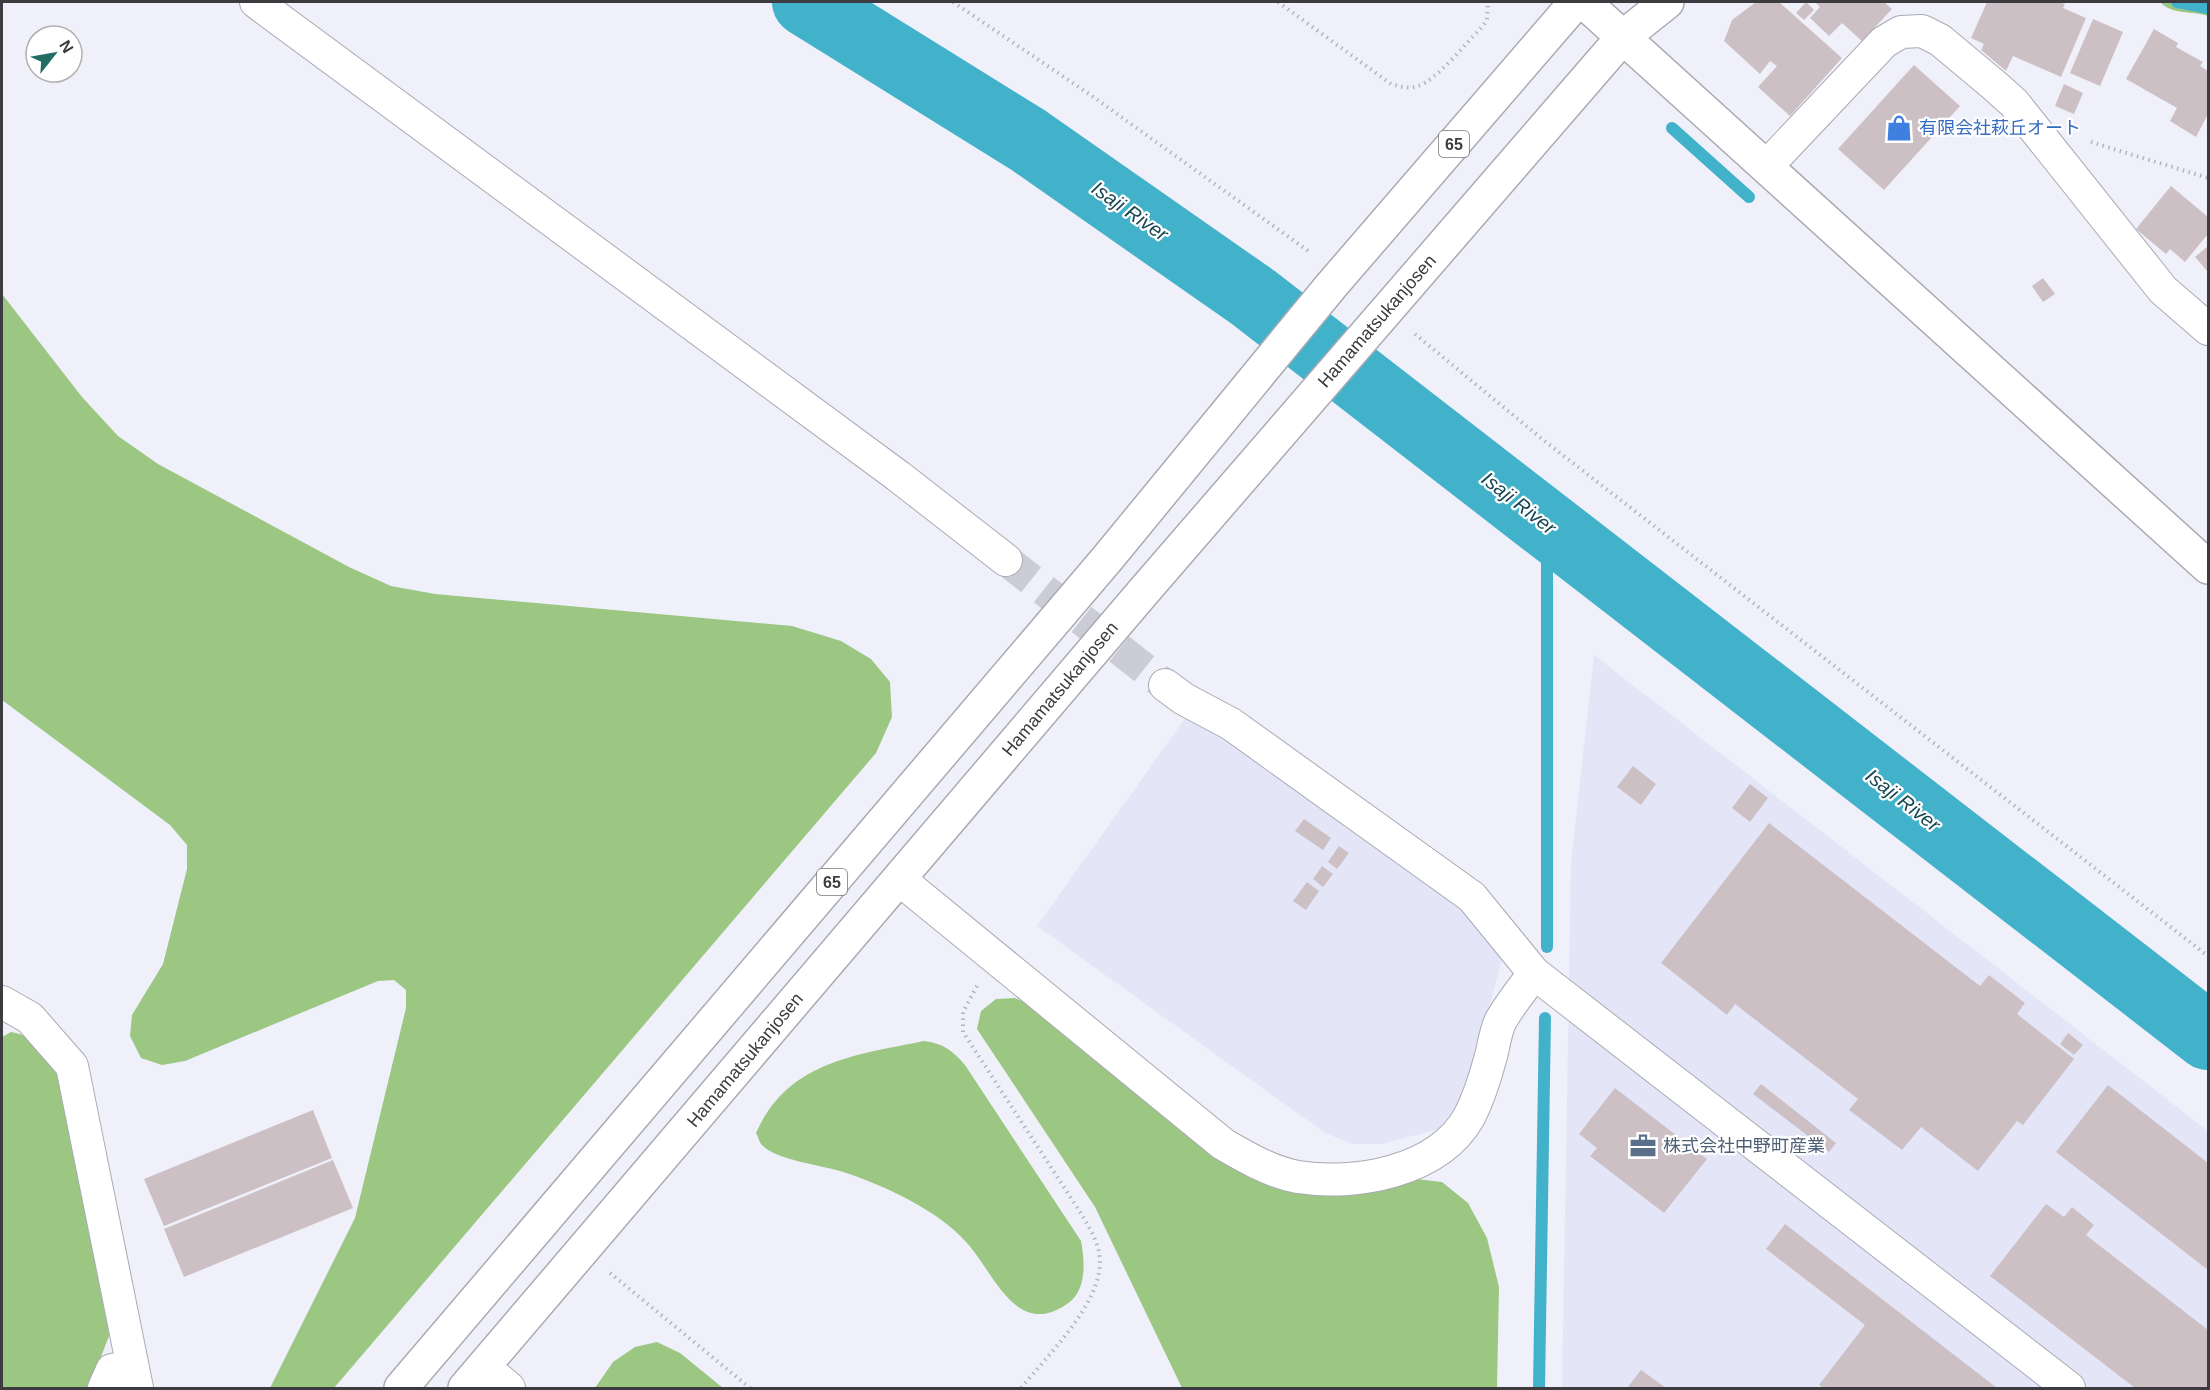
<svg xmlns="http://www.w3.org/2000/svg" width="2210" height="1390" font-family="Arial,'Noto Sans JP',sans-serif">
  <rect width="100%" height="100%" fill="#f0f0fb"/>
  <g fill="#e4e6f8">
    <polygon points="1594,655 2208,1131 2208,1388 1562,1388 1571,862"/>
    <polygon points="1186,717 1223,736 1463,907 1503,956 1470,1080 1456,1111 1439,1129 1382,1144 1352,1144 1325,1133 1037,926"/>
  </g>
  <g fill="#9bc782">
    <path d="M2160,2H2208V16C2191,10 2174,16 2160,2Z"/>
    <polygon points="2,294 82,397 118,436 158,464 349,567 391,586 435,594 792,626 841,641 871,659 890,682 892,717 876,753 334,1388 270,1388 355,1218 406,1008 406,990 394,980 378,981 185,1061 162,1065 141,1058 130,1036 132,1015 163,964 187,869 187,845 170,825 2,700"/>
    <polygon points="1015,998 1031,1005 1215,1156 1442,1182 1468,1203 1487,1238 1499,1287 1497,1388 1182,1388 1095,1207 977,1029 981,1011 996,999"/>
    <path d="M11,1032C37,1035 54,1066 63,1089L107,1313L109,1336L89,1388H2V1037Z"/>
    <path d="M924,1041C943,1043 953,1051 965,1065L1081,1241C1085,1262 1087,1291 1067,1304C1015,1340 993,1270 966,1242C951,1225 931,1212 911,1201C889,1189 863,1178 840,1171C820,1165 776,1160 762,1145C759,1142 758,1136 756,1133C788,1061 856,1055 924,1041Z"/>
    <polygon points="657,1342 680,1353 723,1388 595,1388 613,1362 635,1347"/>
  </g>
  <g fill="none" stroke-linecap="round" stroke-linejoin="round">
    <g stroke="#42b2cb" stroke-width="12">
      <polyline points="2177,2 2208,8"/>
      <polyline points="1672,128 1749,197"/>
      <polyline points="1547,947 1547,522"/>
      <polyline points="1539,1388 1545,1018"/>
    </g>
    <polyline stroke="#42b2cb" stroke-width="68" points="806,2 1028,140 1254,298 2208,1036"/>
  </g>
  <g fill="#ccc0c5">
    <polygon points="1756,2 1779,2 1842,58 1790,116 1758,87 1777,66 1770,61 1760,74 1724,41 1732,20"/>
    <polygon points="1806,2 1814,10 1804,20 1796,13"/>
    <polygon points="1815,2 1884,2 1892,9 1862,41 1842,23 1829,36 1810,18 1820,7"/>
    <polygon points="1987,2 2059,2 2065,4 2063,8 2086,18 2061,77 2013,56 2006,71 1981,50 1984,44 1971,38"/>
    <polygon points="2093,19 2123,32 2100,86 2070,73"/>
    <polygon points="2154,29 2178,43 2176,47 2203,62 2200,66 2208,71 2208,114 2196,137 2170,121 2177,108 2126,79"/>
    <polygon points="1914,65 1960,106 1884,190 1838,149"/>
    <polygon points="2064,84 2083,93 2074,114 2055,106"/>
    <polygon points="2171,186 2208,217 2208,234 2185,262 2170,249 2166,254 2136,229"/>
    <polygon points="2208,246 2208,272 2195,257"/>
    <polygon points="2043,278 2055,294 2043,302 2032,286"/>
    <polygon points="1633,766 1656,784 1641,805 1617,787"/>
    <polygon points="1750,784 1768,798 1750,822 1732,808"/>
    <polygon points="1304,819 1331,838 1323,850 1295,831"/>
    <polygon points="1769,823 1980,986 1989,975 2025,1003 2017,1014 2074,1059 2023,1125 2017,1121 1978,1171 1921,1127 1902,1150 1849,1110 1858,1099 1735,1004 1727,1015 1661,963"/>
    <polygon points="1339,846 1349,853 1337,869 1328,862"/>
    <polygon points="1322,866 1333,874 1323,887 1313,879"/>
    <polygon points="1307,882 1319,891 1306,910 1293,901"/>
    <polygon points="2068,1033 2083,1045 2074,1055 2060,1044"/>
    <polygon points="1761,1084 1836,1143 1829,1152 1753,1094"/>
    <polygon points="2108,1085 2208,1163 2208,1270 2056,1152"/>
    <polygon points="1615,1088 1707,1159 1664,1213 1590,1156 1597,1148 1579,1134"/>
    <polygon points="313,1110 332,1158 164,1226 144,1179"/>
    <polygon points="333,1160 353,1208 184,1277 164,1229"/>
    <polygon points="2046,1204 2064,1217 2072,1207 2094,1225 2086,1235 2208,1330 2208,1388 2135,1388 1990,1276"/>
    <polygon points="1785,1224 1997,1388 1824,1388 1819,1385 1865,1325 1766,1249"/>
    <polygon points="1641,1370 1666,1388 1627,1388"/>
  </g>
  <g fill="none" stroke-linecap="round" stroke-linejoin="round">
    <polyline stroke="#ccccd6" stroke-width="32" stroke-dasharray="32 16" stroke-linecap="butt" points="1006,560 1165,685"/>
    <g stroke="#aaaab5" stroke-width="34">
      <g id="street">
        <polyline points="256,2 898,476 1006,560"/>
        <polyline points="1766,167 1884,42 1901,32 1922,31 1940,40 1995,86 2014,103 2163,290 2208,329"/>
        <polyline points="1165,685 1184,699 1231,724 1472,897 1534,973 2069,1388"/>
        <path d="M899,879L1223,1144C1247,1158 1271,1172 1298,1177C1355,1186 1438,1172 1469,1117C1480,1096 1486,1075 1492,1052C1494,1043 1496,1031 1500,1022C1509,1005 1523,989 1534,973"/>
        <polyline points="2,1002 30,1018 72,1066 137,1388"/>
        <polyline points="484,1367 509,1388"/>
        <polyline points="104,1388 112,1370 132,1366"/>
      </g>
    </g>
    <g stroke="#aaaab5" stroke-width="36">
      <polyline id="secondary" points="1584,2 2208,567"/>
    </g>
    <g stroke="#aaaab5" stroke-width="36">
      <g id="primary">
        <polyline points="401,1388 1107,559 1331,286 1576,2"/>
        <polyline points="465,1388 1144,591 1623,37 1667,2"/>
      </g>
    </g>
    <g stroke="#b4b4bd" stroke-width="4" stroke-dasharray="1.5 4.5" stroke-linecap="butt">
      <polyline points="953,2 1092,96 1311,253"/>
      <path d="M1278,2L1391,84C1401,87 1408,89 1418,86C1437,80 1466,43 1481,28L1487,20L1488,2"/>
      <polyline points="2091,142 2208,178"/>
      <polyline points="1415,334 1542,439 2208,956"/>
      <path d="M977,986L963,1012V1032L1082,1215C1090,1229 1100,1244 1100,1262C1100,1305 1047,1356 1021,1388"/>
      <polyline points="610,1273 750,1388"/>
    </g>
    <use href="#street" stroke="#fff" stroke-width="32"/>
    <use href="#secondary" stroke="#fff" stroke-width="33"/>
    <use href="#primary" stroke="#fff" stroke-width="33"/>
  </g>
  <defs>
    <g id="shop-bare" transform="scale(2.07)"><path d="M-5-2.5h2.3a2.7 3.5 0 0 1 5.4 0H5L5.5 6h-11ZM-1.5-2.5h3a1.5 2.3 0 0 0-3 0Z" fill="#3f7fe0" stroke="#fff" stroke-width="2.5" paint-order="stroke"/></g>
    <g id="office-bare" transform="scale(2.07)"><path d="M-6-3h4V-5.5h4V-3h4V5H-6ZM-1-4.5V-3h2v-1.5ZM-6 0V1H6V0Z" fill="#5c6f8a" stroke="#fff" stroke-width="2.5" paint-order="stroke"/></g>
  </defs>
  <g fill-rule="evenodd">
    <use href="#shop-bare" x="1899" y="128"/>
    <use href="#office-bare" x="1643" y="1146"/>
  </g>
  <g text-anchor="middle" stroke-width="4.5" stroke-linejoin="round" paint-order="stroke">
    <g fill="#fff" stroke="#767679" stroke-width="1.5">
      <rect x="1439" y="131" width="30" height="26" rx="4.5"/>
      <rect x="817" y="869" width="30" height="26" rx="4.5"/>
    </g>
    <g font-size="16" font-weight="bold" fill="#3c3c40">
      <text x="1454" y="150">65</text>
      <text x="832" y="888">65</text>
    </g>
    <g font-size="18" fill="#366cbe" stroke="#fff" text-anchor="start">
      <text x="1919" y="134">有限会社萩丘オート</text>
    </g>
    <g font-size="18" fill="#3c3c40" stroke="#fff">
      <text transform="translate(1377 321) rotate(-49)" y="6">Hamamatsukanjosen</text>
      <text transform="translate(1060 689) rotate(-50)" y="6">Hamamatsukanjosen</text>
      <text transform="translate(745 1060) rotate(-50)" y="6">Hamamatsukanjosen</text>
    </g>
    <g font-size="18" fill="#4e5e75" stroke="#fff" text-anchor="start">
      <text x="1663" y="1152">株式会社中野町産業</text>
    </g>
    <g font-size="20" font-style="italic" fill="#174752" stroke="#fff">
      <text transform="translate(1130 211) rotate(35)" y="7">Isaji River</text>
      <text transform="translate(1519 503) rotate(38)" y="7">Isaji River</text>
      <text transform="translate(1903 800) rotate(38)" y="7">Isaji River</text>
    </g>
  </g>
  <rect width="2210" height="1390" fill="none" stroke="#3c3c40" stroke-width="6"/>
  <g transform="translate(54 54) rotate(59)"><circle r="28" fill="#ffffff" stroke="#b1b1b3" stroke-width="1.5"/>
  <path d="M0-4.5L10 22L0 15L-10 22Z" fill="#236d67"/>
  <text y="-9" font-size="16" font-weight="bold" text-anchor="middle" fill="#3c3c40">N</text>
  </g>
</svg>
